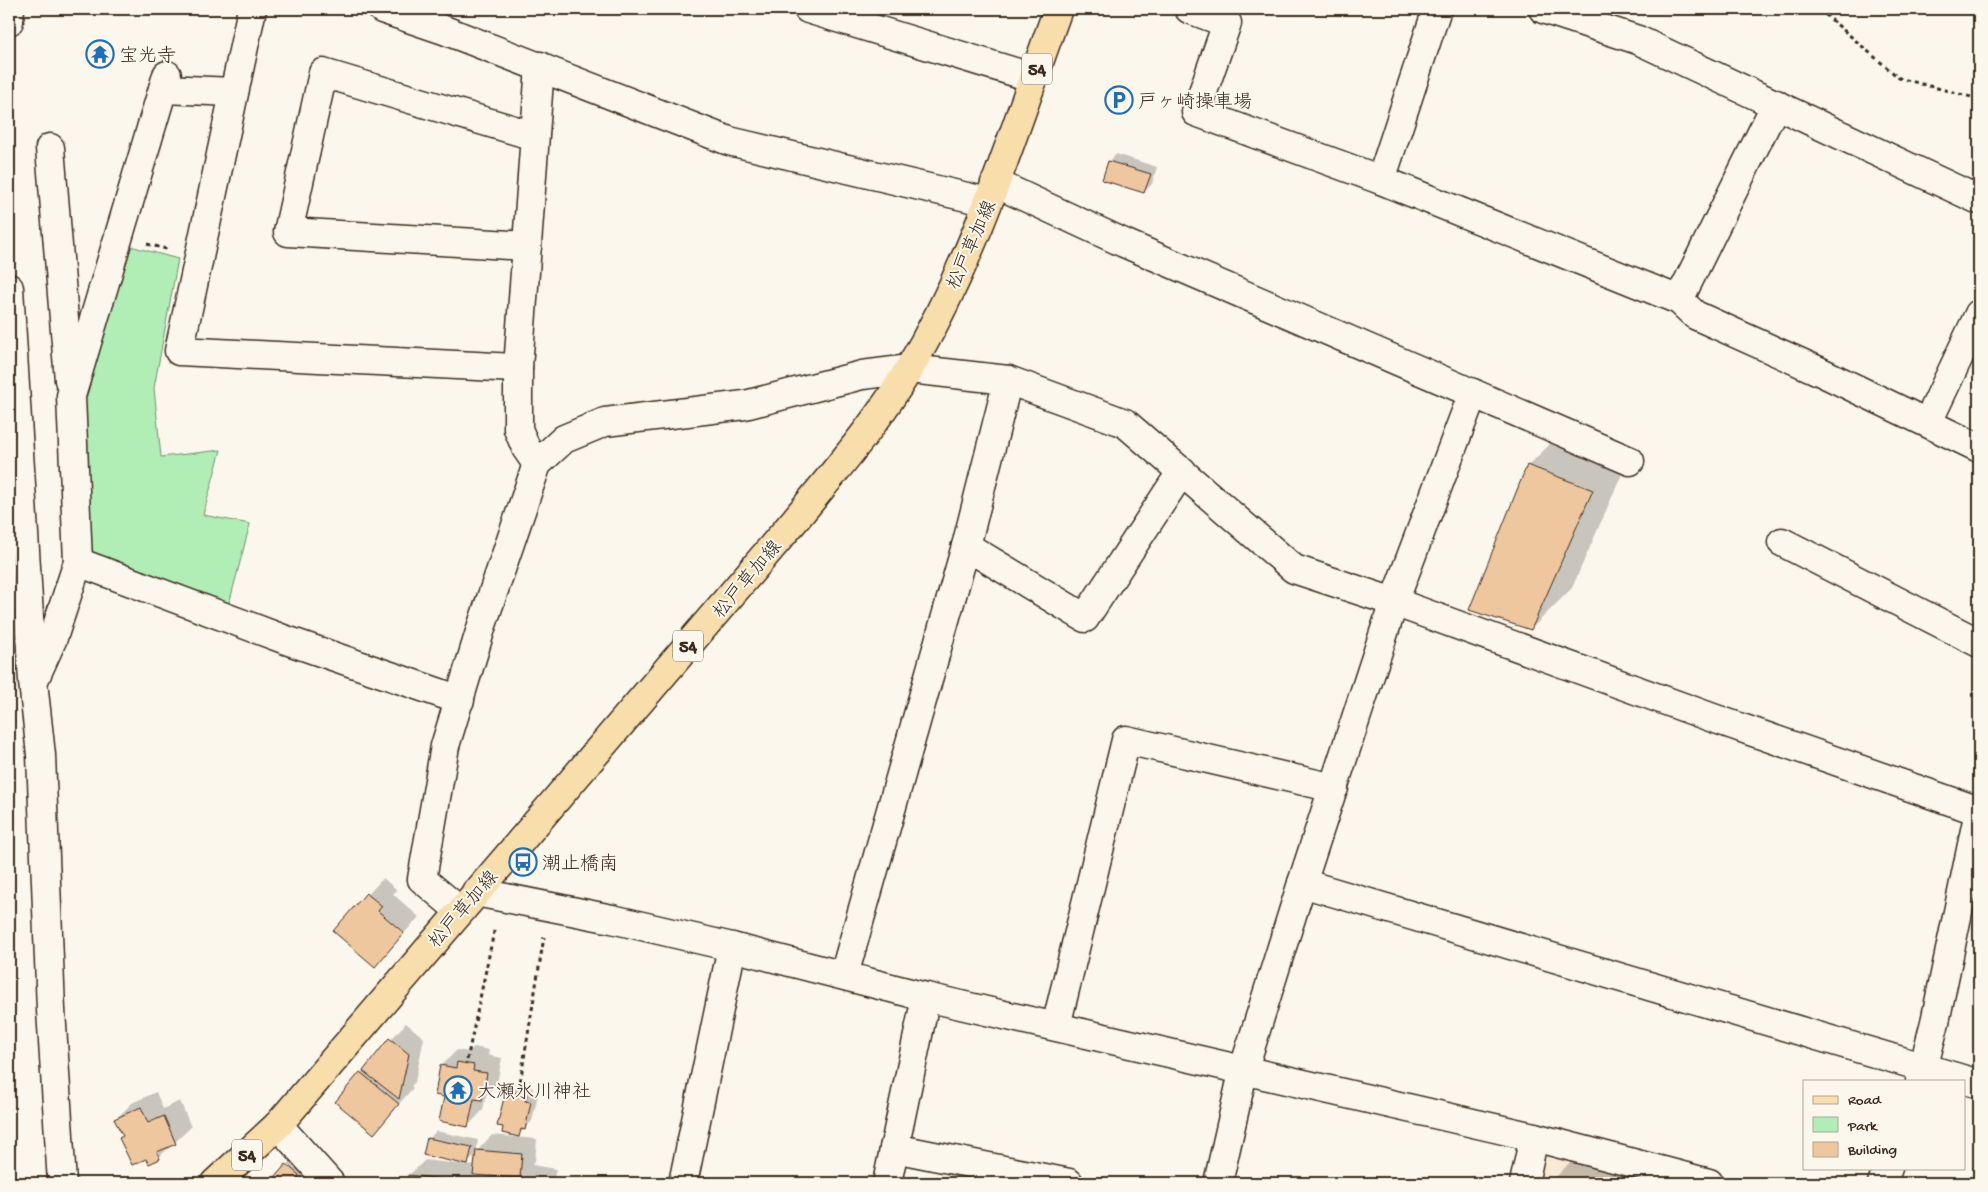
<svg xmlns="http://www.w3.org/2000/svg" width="1988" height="1192" font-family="'Gochi Hand','Klee One',sans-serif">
  <rect width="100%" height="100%" fill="#fbf7ec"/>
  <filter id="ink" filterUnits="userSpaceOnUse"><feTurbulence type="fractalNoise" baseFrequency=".02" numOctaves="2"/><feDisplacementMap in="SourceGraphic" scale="10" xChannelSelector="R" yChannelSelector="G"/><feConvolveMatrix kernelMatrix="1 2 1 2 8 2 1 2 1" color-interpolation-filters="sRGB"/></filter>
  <g filter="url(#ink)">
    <polygon fill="#f7e9d5" points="1546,1147 1671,1183 1539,1183"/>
    <polygon fill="#b0eeb5" stroke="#768c6a" points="123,244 178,259 154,388 161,457 221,450 203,515 250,524 228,608 84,550 80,403"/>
    <g fill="#0003">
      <polygon points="1116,154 1157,167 1152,184 1144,192 1109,162"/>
      <polygon points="1570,424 1633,449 1572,588 1531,629 1528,466"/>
      <polygon points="383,878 397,890 393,894 419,917 375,965 335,931"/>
      <polygon points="406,1023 424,1038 415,1082 411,1086 413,1088 374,1132 361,1073"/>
      <polygon points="474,1047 489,1050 488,1055 502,1058 497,1084 486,1095 483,1110 468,1126 445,1096 441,1066 457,1050 468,1052"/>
      <polygon points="519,1085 533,1088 532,1094 538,1095 532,1121 518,1135 505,1098"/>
      <polygon points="156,1092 163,1109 180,1101 191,1127 159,1157 124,1136 116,1119 132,1103"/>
      <polygon points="436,1131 478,1140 476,1152 492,1135 537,1139 535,1161 532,1165 556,1169 553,1183 482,1183 491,1175 474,1173 472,1183 408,1183 409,1175 425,1160 475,1166 476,1154 466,1165 466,1163 429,1139"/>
      <polygon points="302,1149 326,1183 271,1183 287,1165"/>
      <polygon points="1578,1154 1684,1183 1554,1183 1555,1178"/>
    </g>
    <g fill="#efc79f" stroke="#3b2a1e">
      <polygon points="1108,161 1151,174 1144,193 1102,180"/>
      <polygon points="1527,465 1593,490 1531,630 1469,610"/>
      <polygon points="366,893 382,906 378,911 404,933 375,967 333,931"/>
      <polygon points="389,1038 409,1054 399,1099 363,1071"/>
      <polygon points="457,1062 474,1065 473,1071 487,1073 482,1100 474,1099 468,1127 439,1121 444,1097 435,1095 440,1065 456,1068"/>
      <polygon points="360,1072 399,1104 374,1134 335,1102"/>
      <polygon points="511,1092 527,1095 525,1101 531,1102 525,1130 521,1129 519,1137 502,1133 503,1127 497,1126 504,1098 509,1099"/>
      <polygon points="141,1107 148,1123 164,1116 176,1144 157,1152 160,1159 149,1164 146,1159 132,1165 119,1138 123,1136 114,1119"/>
      <polygon points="427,1138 472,1147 468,1165 423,1155"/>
      <polygon points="476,1150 522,1154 520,1178 473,1175"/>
      <polygon points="286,1164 299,1175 296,1179 301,1183 270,1183"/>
      <polygon points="408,1175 460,1181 460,1183 407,1183"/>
      <polygon points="1554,1177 1577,1183 1552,1183"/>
    </g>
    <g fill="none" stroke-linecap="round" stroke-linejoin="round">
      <g stroke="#3b2a1e" stroke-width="31">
        <g id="minor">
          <polyline points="252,9 179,351 518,368"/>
          <polyline points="382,9 444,30 729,141 988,202"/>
          <polyline points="808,9 1034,78"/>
          <polyline points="1189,9 1227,23 1196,112 1381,180 1679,300 1695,315 1819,371 1979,448"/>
          <polyline points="1543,9 1638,40 1979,200"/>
          <polyline points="9,21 10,9"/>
          <polyline points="163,89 234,92"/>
          <polyline points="50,148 69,380"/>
          <polyline points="1381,180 1437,9"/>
          <polyline points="995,183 1124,243 1630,461"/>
          <polyline points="527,246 288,232 323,73 534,136"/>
          <polyline points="9,288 33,682 41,755 51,1010 62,1183"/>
          <polyline points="1679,300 1776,104"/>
          <polyline points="1928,422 1979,314"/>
          <polyline points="537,464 526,448 518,429 518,368 540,66"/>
          <polyline points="1782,542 1979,643"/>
          <polyline points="966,546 1085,618 1182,471"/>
          <polyline points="78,562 71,396 167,75"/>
          <polyline points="35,678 53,638 78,562 286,640 460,700"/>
          <polyline points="1302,883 1979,1084"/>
          <polyline points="476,892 612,919 732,947 926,997 1534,1137 1709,1183"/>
          <polyline points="460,911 422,879 445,746 482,625 537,464 564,439 605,422 745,405 862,375 910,369 1008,380 1125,423 1294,569 1394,602 1713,718 1979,811"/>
          <polyline points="844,975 966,546 1008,380"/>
          <polyline points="1056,1026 1126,740 1334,788"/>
          <polyline points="1920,1081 1935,1022 1979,811"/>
          <polyline points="278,1125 330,1183"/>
          <polyline points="894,1148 1069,1183"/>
          <polyline points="683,1183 732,947"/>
          <polyline points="887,1183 926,997"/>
          <polyline points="1218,1183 1244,1068 1302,883 1394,602 1473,393"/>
          <polyline points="1524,1183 1534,1137"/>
          <polyline points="1882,1183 1888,1168"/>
        </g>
      </g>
      <g stroke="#3b2a1e" stroke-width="31">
        <path id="major" d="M215,1183L278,1125L795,520C835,471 877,423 909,369C976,257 1014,130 1058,9"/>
      </g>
      <g stroke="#3b2a1e" stroke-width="3" stroke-dasharray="4 4" stroke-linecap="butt">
        <polyline points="1819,9 1899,78 1979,99"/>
        <polyline points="147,244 170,250"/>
        <polyline points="467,1060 495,927"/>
        <polyline points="519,1089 544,937"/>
      </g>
      <use href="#minor" stroke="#fbf7ec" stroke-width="28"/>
      <use href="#major" stroke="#f8deab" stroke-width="28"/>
    </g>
  </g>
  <defs>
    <g id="temple-ring" transform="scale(1.4375)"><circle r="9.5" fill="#fbf7ec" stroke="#1f6fb2" stroke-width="1.5"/><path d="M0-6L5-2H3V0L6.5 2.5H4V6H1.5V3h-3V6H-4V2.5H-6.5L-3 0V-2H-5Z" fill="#1f6fb2"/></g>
    <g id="parking-ring" transform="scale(1.4375)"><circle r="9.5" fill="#fbf7ec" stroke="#1f6fb2" stroke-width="1.5"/><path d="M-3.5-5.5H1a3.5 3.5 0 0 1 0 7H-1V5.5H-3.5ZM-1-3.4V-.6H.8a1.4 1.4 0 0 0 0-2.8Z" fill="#1f6fb2"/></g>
    <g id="bus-ring" transform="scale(1.4375)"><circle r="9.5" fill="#fbf7ec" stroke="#1f6fb2" stroke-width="1.5"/><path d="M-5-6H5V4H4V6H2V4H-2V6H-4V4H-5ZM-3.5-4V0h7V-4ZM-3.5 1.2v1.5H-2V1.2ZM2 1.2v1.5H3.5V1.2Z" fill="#1f6fb2"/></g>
  </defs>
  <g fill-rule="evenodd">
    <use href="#temple-ring" x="100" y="54"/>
    <use href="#parking-ring" x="1119" y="100"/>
    <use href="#bus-ring" x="523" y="862"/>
    <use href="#temple-ring" x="458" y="1090"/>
  </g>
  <g text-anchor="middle" stroke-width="4" stroke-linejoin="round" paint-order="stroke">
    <g fill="#fbf7ec" stroke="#75685c" stroke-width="1">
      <rect x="1022" y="53.5" width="30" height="31" rx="4"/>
      <rect x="673" y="630.5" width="30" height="31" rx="4"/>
      <rect x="232" y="1139.5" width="30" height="31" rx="4"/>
    </g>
    <g font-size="18" font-weight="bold" fill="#3b2a1e">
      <text x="1037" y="75">54</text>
      <text x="688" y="652">54</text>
      <text x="247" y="1161">54</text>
    </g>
    <g font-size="19" fill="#3b2a1e" stroke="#fbf7ec" text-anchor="start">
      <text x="119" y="61">宝光寺</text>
      <text x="1138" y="107">戸ヶ崎操車場</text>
      <text x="542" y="869">潮止橋南</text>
      <text x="477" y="1097">大瀬氷川神社</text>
    </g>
    <g font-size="19" fill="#3b2a1e" stroke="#fbf7ec">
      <text transform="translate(970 244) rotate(-66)" y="7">松戸草加線</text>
      <text transform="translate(746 578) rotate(-50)" y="7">松戸草加線</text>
      <text transform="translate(462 908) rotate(-49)" y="7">松戸草加線</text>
    </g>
  </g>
  <rect width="1988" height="1192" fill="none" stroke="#fbf7ec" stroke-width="30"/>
  <rect x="15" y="15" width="1958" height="1162" fill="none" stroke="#3b2a1e" stroke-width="2" filter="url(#ink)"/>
  <rect x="1803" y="1080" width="162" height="90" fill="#fbf7ec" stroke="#aea59a"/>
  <rect x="1813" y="1096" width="25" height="8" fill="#f8deab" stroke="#aea59a"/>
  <text x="1848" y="1104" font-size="15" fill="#3b2a1e">Road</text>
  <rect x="1813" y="1117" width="25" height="15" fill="#b0eeb5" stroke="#aea59a"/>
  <text x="1848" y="1130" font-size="15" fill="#3b2a1e">Park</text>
  <rect x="1813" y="1142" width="25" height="15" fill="#efc79f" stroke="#aea59a"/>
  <text x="1848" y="1154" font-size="15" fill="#3b2a1e">Building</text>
</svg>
